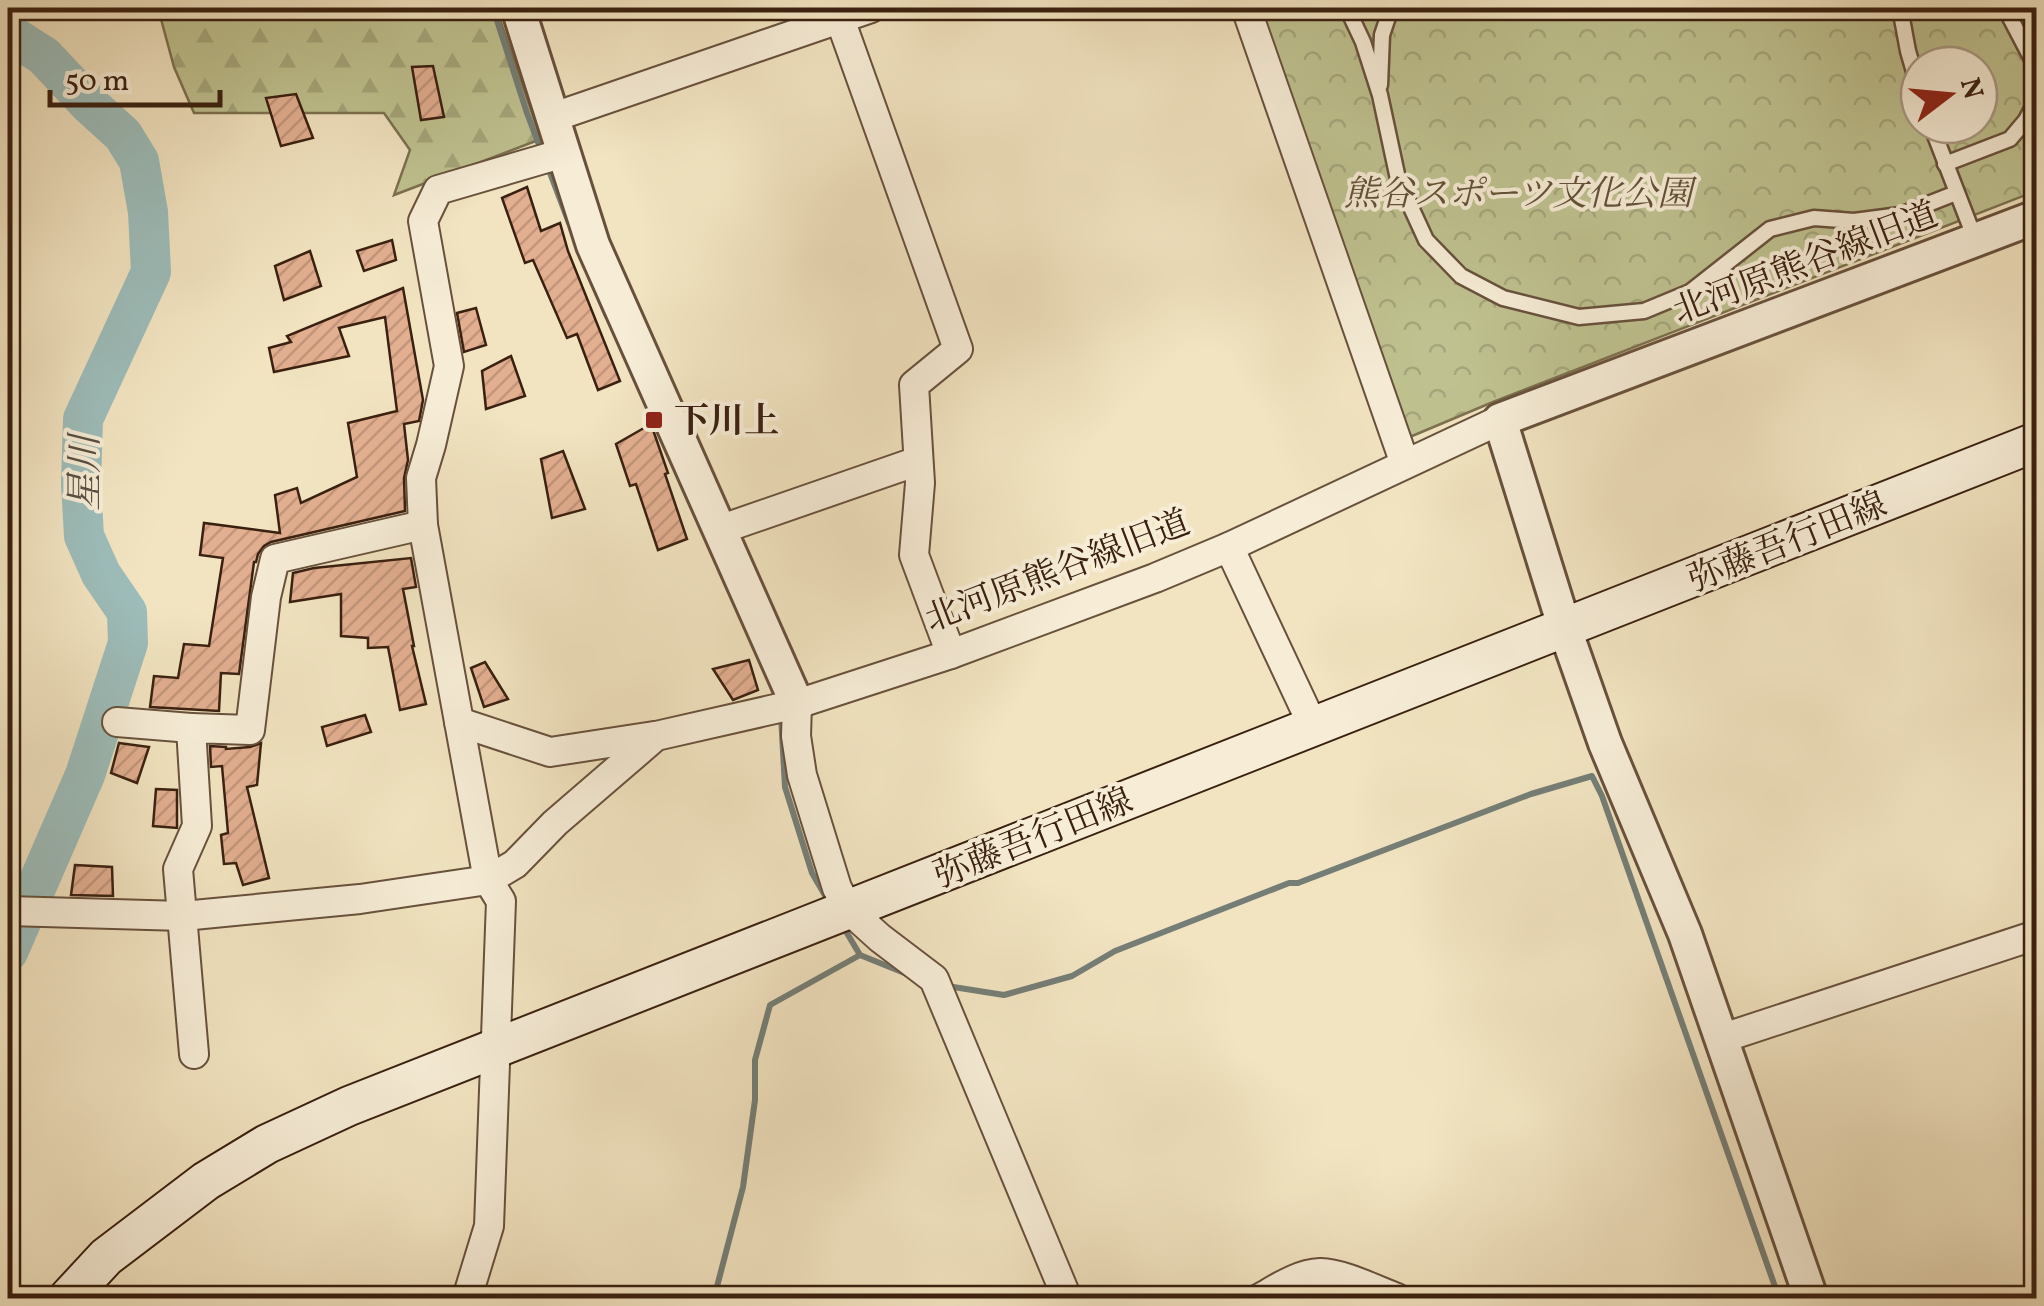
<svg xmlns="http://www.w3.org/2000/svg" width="2044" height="1306" font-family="Vollkorn,'Noto Serif JP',serif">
  <defs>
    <pattern id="forest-firs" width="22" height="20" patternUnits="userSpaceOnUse" patternTransform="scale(2.5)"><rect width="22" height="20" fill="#bfc290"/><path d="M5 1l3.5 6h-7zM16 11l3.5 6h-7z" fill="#a5a67b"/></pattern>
    <pattern id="park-crowns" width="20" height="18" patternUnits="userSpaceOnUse" patternTransform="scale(2.5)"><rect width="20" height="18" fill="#bfc290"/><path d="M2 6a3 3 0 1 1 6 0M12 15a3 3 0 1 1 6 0" fill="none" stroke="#a5a67b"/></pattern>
    <pattern id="building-hatch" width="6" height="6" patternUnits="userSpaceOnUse" patternTransform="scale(2.5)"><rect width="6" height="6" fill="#e2af90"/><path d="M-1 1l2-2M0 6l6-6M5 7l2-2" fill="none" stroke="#c3967b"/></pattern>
  </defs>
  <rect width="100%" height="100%" fill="#f2e4c1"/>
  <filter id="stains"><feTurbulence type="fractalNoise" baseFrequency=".002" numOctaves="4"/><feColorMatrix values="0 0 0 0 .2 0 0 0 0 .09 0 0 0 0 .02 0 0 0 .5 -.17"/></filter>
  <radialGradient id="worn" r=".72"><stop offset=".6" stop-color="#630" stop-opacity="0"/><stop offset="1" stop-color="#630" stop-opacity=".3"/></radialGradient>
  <polygon fill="url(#forest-firs)" stroke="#7c7150" stroke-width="2.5" points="158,8 496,8 541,139 394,195 410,150 384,113 194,113 174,67"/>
  <path fill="url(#park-crowns)" stroke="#7c7150" stroke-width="2.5" fill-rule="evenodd" d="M1256,8H2036V191L1493,402L1405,439ZM1919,65H1979V125H1919Z"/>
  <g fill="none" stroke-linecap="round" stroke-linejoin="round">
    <g stroke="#757e76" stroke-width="6">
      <polyline points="493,8 527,113 542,153"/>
      <polyline points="547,165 569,223"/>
      <polyline points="592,281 607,316"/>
      <polyline points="781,716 785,787 812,873 830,904"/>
      <polyline points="841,923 860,955 907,974"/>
      <polyline points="947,986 1004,995 1072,976 1115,951 1289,883 1298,883 1531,794 1592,776 1602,796 1779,1298"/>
      <polyline points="714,1298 743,1187 755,1100 755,1060 770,1005 860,955"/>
    </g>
    <polyline stroke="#9dbdba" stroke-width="40" points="8,33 44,56 90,105 123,135 139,161 148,212 151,272 83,419 81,484 84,536 101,574 127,612 128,643 85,775 8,952"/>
  </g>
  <g fill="url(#building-hatch)" stroke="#3a2010" stroke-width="2.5">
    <polygon points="433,66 444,117 421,120 412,67"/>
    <polygon points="296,94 313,138 281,146 266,98"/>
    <polygon points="527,187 541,231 560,223 568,251 620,381 598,390 577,334 567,338 533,260 525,263 502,198"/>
    <polygon points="392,240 396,260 364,271 357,251"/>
    <polygon points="310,251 321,286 284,300 275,266"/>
    <polygon points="403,288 423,400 419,421 404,424 408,460 404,478 405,511 271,542 264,546 258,554 256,562 254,562 239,674 221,673 219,711 150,707 154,676 178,678 184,644 209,646 223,558 200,555 204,523 280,533 275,495 297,488 301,503 357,477 348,423 397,411 385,317 339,328 349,356 274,372 269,348 291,342 287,336"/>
    <polygon points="476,308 486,345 464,352 457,313"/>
    <polygon points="511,356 525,396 486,409 482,371"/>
    <polygon points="651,424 668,473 665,474 687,539 658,550 636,484 630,486 616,444"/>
    <polygon points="563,451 585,509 552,518 541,459"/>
    <polygon points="411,558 416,587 403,589 414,646 412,646 426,704 400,710 388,647 368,648 368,638 341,636 341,594 290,602 293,573 314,568"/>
    <polygon points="749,660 758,690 733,700 713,669"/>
    <polygon points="485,662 508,699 484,707 471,668"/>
    <polygon points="365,715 371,732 327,746 322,727"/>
    <polygon points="119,743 149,747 137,783 111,773"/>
    <polygon points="261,743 257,785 247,787 269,878 243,885 236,863 224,864 221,835 228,833 222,766 211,767 210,746 226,747 226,749 250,747"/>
    <polygon points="156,789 177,790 177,828 153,826"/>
    <polygon points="75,865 112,867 113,896 71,895"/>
  </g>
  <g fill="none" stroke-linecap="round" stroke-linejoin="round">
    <g stroke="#68513c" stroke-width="19">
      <g id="service">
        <polyline points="1347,8 1363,42 1380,95 1398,179 1426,240 1461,276 1503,298 1579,317 1644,311 1690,292 1770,229 1814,218 1854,221 1900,215 1956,193"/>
        <polyline points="1900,8 1908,51 1919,89"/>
        <polyline points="2005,8 2036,67"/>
        <polyline points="1380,85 1382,35 1391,8"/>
        <polyline points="1931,125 1975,239"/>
        <polyline points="1945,164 2010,139 2026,120 2036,101"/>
      </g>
    </g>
    <g stroke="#68513c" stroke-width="32">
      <g id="minor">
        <polyline points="836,8 958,349 914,385 920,483 914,555 951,654"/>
        <polyline points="1246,8 1405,464"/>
        <polyline points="551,118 871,8"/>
        <polyline points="719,530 918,461"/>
        <polyline points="1229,547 1313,726"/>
        <polyline points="797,704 796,736 802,775 837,888 849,910 880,938 934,979 1067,1298"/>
        <polyline points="117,722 191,728"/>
        <polyline points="459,722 550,752 654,736"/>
        <polyline points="8,911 183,916 360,899 488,880 515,864 555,823 656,736 797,704 951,654 1155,578 1229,547 1500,420"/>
        <polyline points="1720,1039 2036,935"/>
        <polyline points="194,1054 178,869 197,826 191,728 250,730 266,597 275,559 423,525"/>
        <polyline points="467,1298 489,1226 501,901 488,880 423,525 421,478 431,445 449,366 423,221 438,190 564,153"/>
        <path d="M1260,1298C1278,1288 1298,1274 1320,1273C1339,1272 1378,1291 1397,1298"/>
      </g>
    </g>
    <g stroke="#68513c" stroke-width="38">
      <g id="tertiary">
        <polyline points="518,8 593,245 797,704"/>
        <polyline points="1811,1298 1685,934 1605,743 1565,629 1500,420 2036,217"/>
      </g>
    </g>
    <g stroke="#3a2010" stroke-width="42">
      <polyline id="secondary" points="68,1298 106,1257 206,1181 267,1144 349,1106 2036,442"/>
    </g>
    <use href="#service" stroke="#f7edd7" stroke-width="14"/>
    <use href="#minor" stroke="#f7edd7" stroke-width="28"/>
    <use href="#tertiary" stroke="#f7edd7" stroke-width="32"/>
    <use href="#secondary" stroke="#f7edd7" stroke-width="38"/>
  </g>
  <rect fill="#8f2418" stroke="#f7edd7" stroke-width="4" x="644" y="410" width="20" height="20" rx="5"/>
  <g text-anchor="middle" stroke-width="8" stroke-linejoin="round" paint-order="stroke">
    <g font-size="35" font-style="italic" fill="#625136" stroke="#f7edd7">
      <text x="1518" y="205">熊谷スポーツ文化公園</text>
    </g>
    <g font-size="35" fill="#3a2010" stroke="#f7edd7">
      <text transform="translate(1805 262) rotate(-21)" y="12">北河原熊谷線旧道</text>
      <text transform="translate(1787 541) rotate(-22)" y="12">弥藤吾行田線</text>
      <text transform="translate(1057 570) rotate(-21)" y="12">北河原熊谷線旧道</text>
      <text transform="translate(1033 837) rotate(-22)" y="12">弥藤吾行田線</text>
    </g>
    <g font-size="35" font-weight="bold" fill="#3a2010" stroke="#f7edd7" text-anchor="start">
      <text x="674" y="432">下川上</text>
    </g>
    <g font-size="38" font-style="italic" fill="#584f43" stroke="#f7edd7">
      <text transform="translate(84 473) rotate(-90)" y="13">星川</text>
    </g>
  </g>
  <rect width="2044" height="1306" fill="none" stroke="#f2e4c1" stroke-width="40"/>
  <rect x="10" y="10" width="2024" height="1286" fill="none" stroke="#3a2010" stroke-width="5"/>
  <rect x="20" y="20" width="2004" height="1266" fill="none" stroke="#3a2010" stroke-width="2.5"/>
  <g transform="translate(1949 95) rotate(74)"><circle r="48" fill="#f7edd7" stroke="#ab9b87" stroke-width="2.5"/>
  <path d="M0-8L18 38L0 25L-18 38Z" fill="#8f2418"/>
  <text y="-15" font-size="28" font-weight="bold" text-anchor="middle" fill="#3a2010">N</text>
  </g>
  <path d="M50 90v15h170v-15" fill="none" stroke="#3a2010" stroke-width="5"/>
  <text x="65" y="90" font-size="30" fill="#3a2010" stroke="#f7edd7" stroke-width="8" paint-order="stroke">50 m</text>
  <rect width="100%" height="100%" filter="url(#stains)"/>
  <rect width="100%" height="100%" fill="url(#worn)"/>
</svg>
